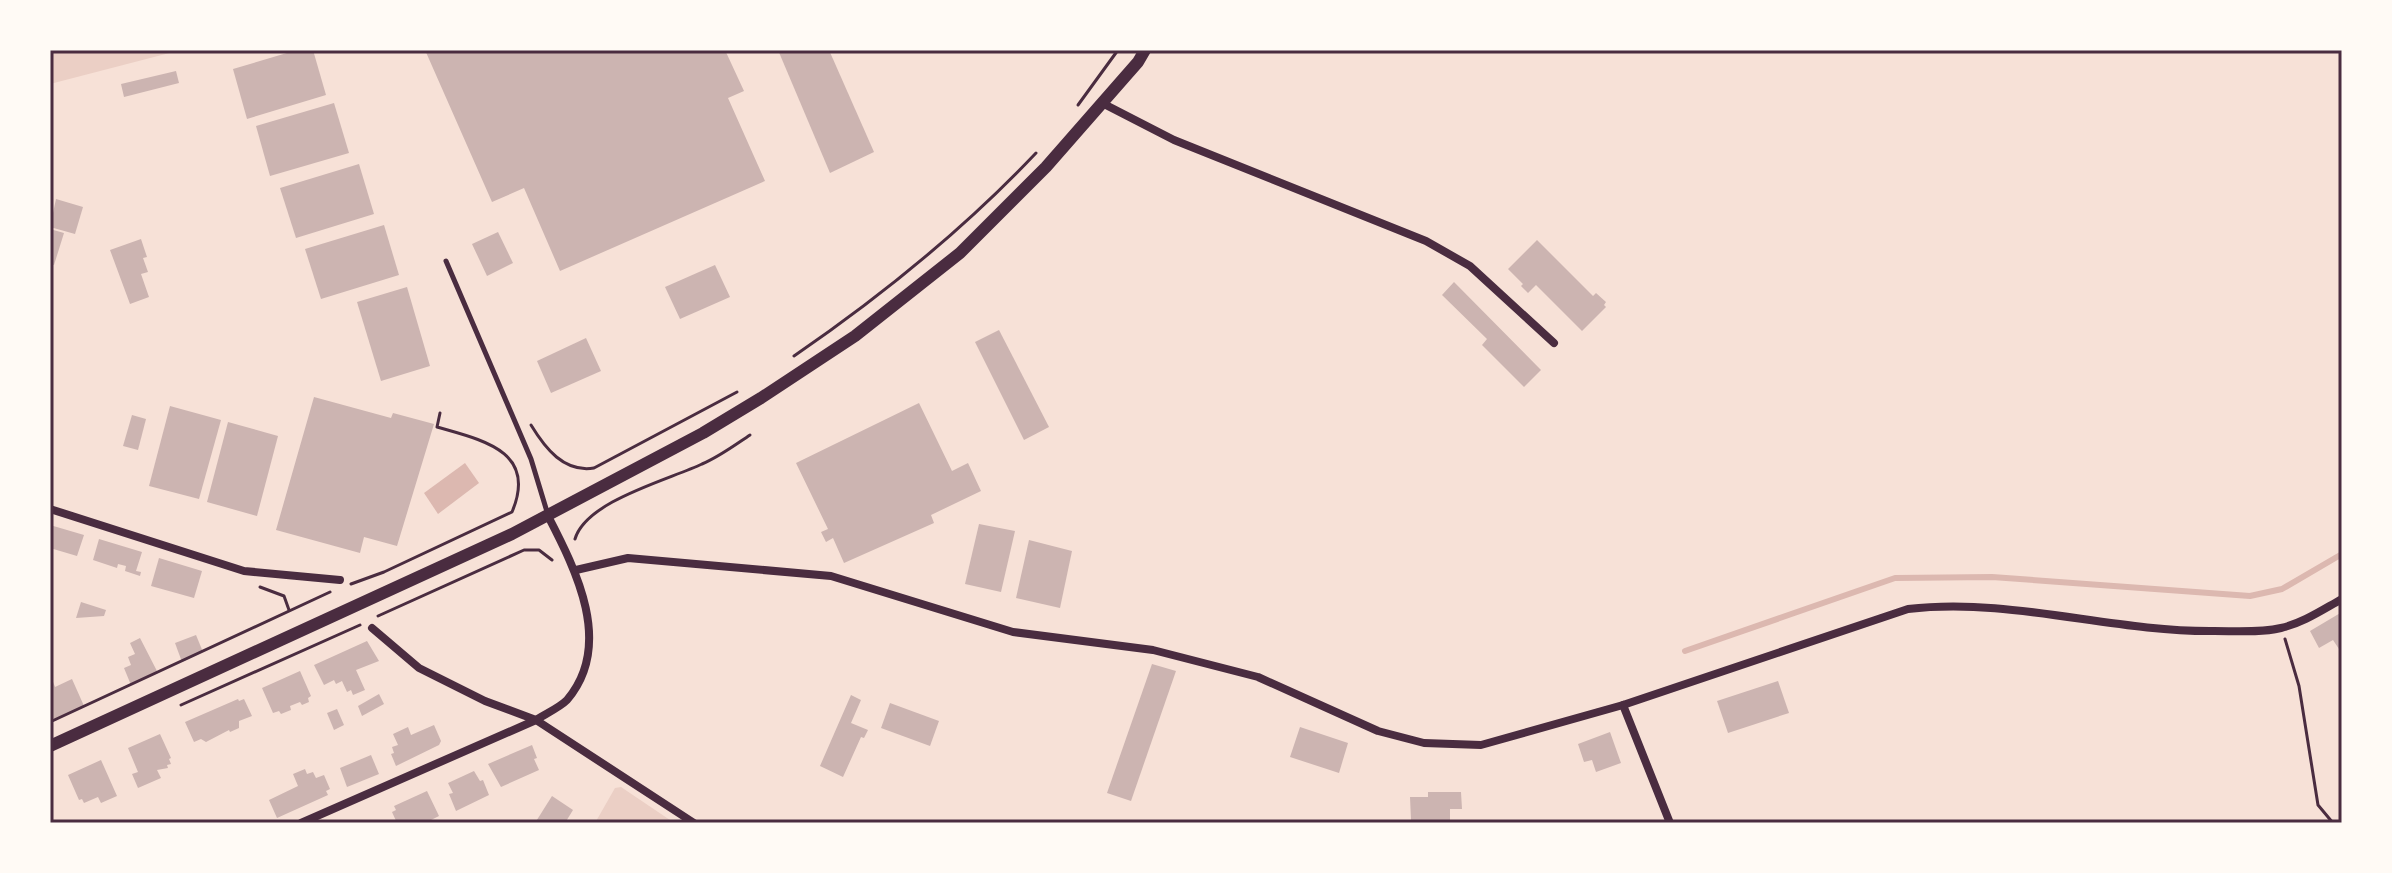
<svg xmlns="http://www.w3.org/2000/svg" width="2392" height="873" font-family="Cabin,sans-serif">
  <rect width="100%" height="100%" fill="#f7e1d7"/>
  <g fill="#ebcfc5">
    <polygon points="50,50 181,50 50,84"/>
    <polygon points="621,787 667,818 675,823 595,823 615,788"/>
  </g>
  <polygon fill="#dcb8b0" points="465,463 479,483 438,514 424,493"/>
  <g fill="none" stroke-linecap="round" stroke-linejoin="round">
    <polyline stroke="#dcb8b0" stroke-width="6" points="1685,651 1895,578 1992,577 2250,596 2282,589 2342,554"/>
  </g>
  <g fill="#ccb4b1">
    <polygon points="297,50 313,50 326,95 247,119 233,69"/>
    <polygon points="425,50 725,50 744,91 728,98 765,181 560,271 524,188 492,202"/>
    <polygon points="778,50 829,50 874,152 830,173"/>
    <polygon points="176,71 179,83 124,97 121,84"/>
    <polygon points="334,103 349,153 270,176 256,126"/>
    <polygon points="359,164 374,214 296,238 280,188"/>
    <polygon points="56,199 83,207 75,234 50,227"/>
    <polygon points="384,225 399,275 321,299 305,249"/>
    <polygon points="50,229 64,233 54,265 50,264"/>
    <polygon points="498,232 513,263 487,276 472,244"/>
    <polygon points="141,239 147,257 143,258 148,272 141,274 149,297 130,304 110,250"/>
    <polygon points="1537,240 1593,296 1596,293 1606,302 1604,305 1606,307 1582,331 1536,285 1528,293 1521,286 1523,284 1508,269"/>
    <polygon points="715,265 730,297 680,319 665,287"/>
    <polygon points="1454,282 1541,370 1524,387 1482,345 1487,339 1442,295"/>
    <polygon points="407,287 430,366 381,381 357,302"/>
    <polygon points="999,330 1049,427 1024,440 975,342"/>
    <polygon points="586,338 601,371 551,393 537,361"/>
    <polygon points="314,397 391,418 393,413 434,424 397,546 364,537 360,553 276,530"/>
    <polygon points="919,403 952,471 968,463 981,491 931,515 934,523 844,563 833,538 826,542 821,532 828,529 796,463"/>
    <polygon points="170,406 221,420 199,499 149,486"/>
    <polygon points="132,415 146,419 138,450 123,446"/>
    <polygon points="228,422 278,436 257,516 207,502"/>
    <polygon points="979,524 1015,531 1001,592 965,584"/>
    <polygon points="50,525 84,535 77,556 50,548"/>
    <polygon points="99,539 142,552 136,571 141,572 140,576 125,571 126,566 118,564 117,568 93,560"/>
    <polygon points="1029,540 1072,551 1060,608 1016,598"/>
    <polygon points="159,558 202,571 194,598 151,586"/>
    <polygon points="81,602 106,610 104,616 76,618"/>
    <polygon points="2342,612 2342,647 2339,649 2333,640 2319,648 2310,631"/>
    <polygon points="196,635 203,652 182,662 175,643"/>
    <polygon points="140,638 158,673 131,685 124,668 131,665 128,657 135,654 130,643"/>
    <polygon points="367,641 379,661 356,670 365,690 353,695 351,690 347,692 342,681 336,684 334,680 324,685 314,665"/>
    <polygon points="1152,664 1176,671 1131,801 1107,793"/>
    <polygon points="300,671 311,696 308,698 309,702 302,705 300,702 290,706 291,710 281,714 279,711 273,713 262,688"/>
    <polygon points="50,674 55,687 72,679 84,706 50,721"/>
    <polygon points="1778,681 1789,713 1728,733 1717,701"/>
    <polygon points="379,694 384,704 362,716 358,706"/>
    <polygon points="851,695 861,700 851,723 868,730 864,738 861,737 843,777 820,766"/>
    <polygon points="238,699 239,701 244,699 252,716 239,721 239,728 230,732 229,730 206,742 201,739 194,742 185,722"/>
    <polygon points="890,703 939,721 930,746 881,728"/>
    <polygon points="337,709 344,725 334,730 327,713"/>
    <polygon points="434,725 441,741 439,745 396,766 391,754 394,753 392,747 398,745 393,734 408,727 411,735"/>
    <polygon points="1300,727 1348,743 1339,773 1290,757"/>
    <polygon points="1610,732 1621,763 1596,772 1592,760 1584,762 1578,744"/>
    <polygon points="160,734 171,758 169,759 171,764 167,765 168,768 157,770 161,778 138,788 132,774 138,772 128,748"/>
    <polygon points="532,745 537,758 534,759 539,770 501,787 488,764"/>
    <polygon points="371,755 379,774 347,787 340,768"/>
    <polygon points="101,760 117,796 101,803 98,797 84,803 82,799 79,800 68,775"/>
    <polygon points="305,769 307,774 313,772 316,778 324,775 330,789 326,791 328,795 277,818 269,800 298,786 293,774"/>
    <polygon points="474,771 480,781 483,780 489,795 456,811 449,794 453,793 448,783"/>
    <polygon points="427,791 439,816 425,823 397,823 392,812 396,810 394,806"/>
    <polygon points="1428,792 1461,792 1462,809 1450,809 1450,820 1411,820 1410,797 1428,797"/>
    <polygon points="552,796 573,810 565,823 535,823"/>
  </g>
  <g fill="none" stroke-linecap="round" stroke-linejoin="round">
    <g stroke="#4a2c40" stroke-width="3">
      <polyline points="1078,105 1118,50"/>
      <path d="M794,356C880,297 964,229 1036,153"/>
      <path d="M531,425C545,448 564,473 594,468L737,392"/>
      <path d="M575,539C586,501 668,480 702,464C719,457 735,445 750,435"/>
      <path d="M351,584L384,572L512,512C538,451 482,440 437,427L440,413"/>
      <polyline points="260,587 284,596 289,610"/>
      <polyline points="378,616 524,550 539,550 552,560"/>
      <polyline points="2285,639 2299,686 2318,805 2333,823"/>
      <polyline points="181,705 360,625"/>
      <polyline points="50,722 330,592"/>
    </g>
    <polyline stroke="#4a2c40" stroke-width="5" points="446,261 531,459 548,515"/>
    <g stroke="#4a2c40" stroke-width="8">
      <polyline points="1102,103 1174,140 1426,241 1470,266 1554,343"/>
      <polyline points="50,509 244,571 340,580"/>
      <path d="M576,570L628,558L831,576L1013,632L1153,650L1258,677L1378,731L1424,743L1481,745L1623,705L1908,609C2011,597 2111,632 2214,631C2236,631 2259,633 2281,628C2303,623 2322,610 2342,599"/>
      <polyline points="372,628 419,668 485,701 536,720 694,823"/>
      <polyline points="1623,705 1670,823"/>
      <path d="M301,823L536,720C545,714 559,708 567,700C614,645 576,570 548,516"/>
    </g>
    <polyline stroke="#4a2c40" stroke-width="12" points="50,746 512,534 703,433 761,398 855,336 960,253 1046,167 1138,62 1145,50"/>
  </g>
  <rect width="2392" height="873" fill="none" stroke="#fffaf5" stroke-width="104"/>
  <rect x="52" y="52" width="2288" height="769" fill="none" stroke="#4a2c40" stroke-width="3"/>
</svg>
